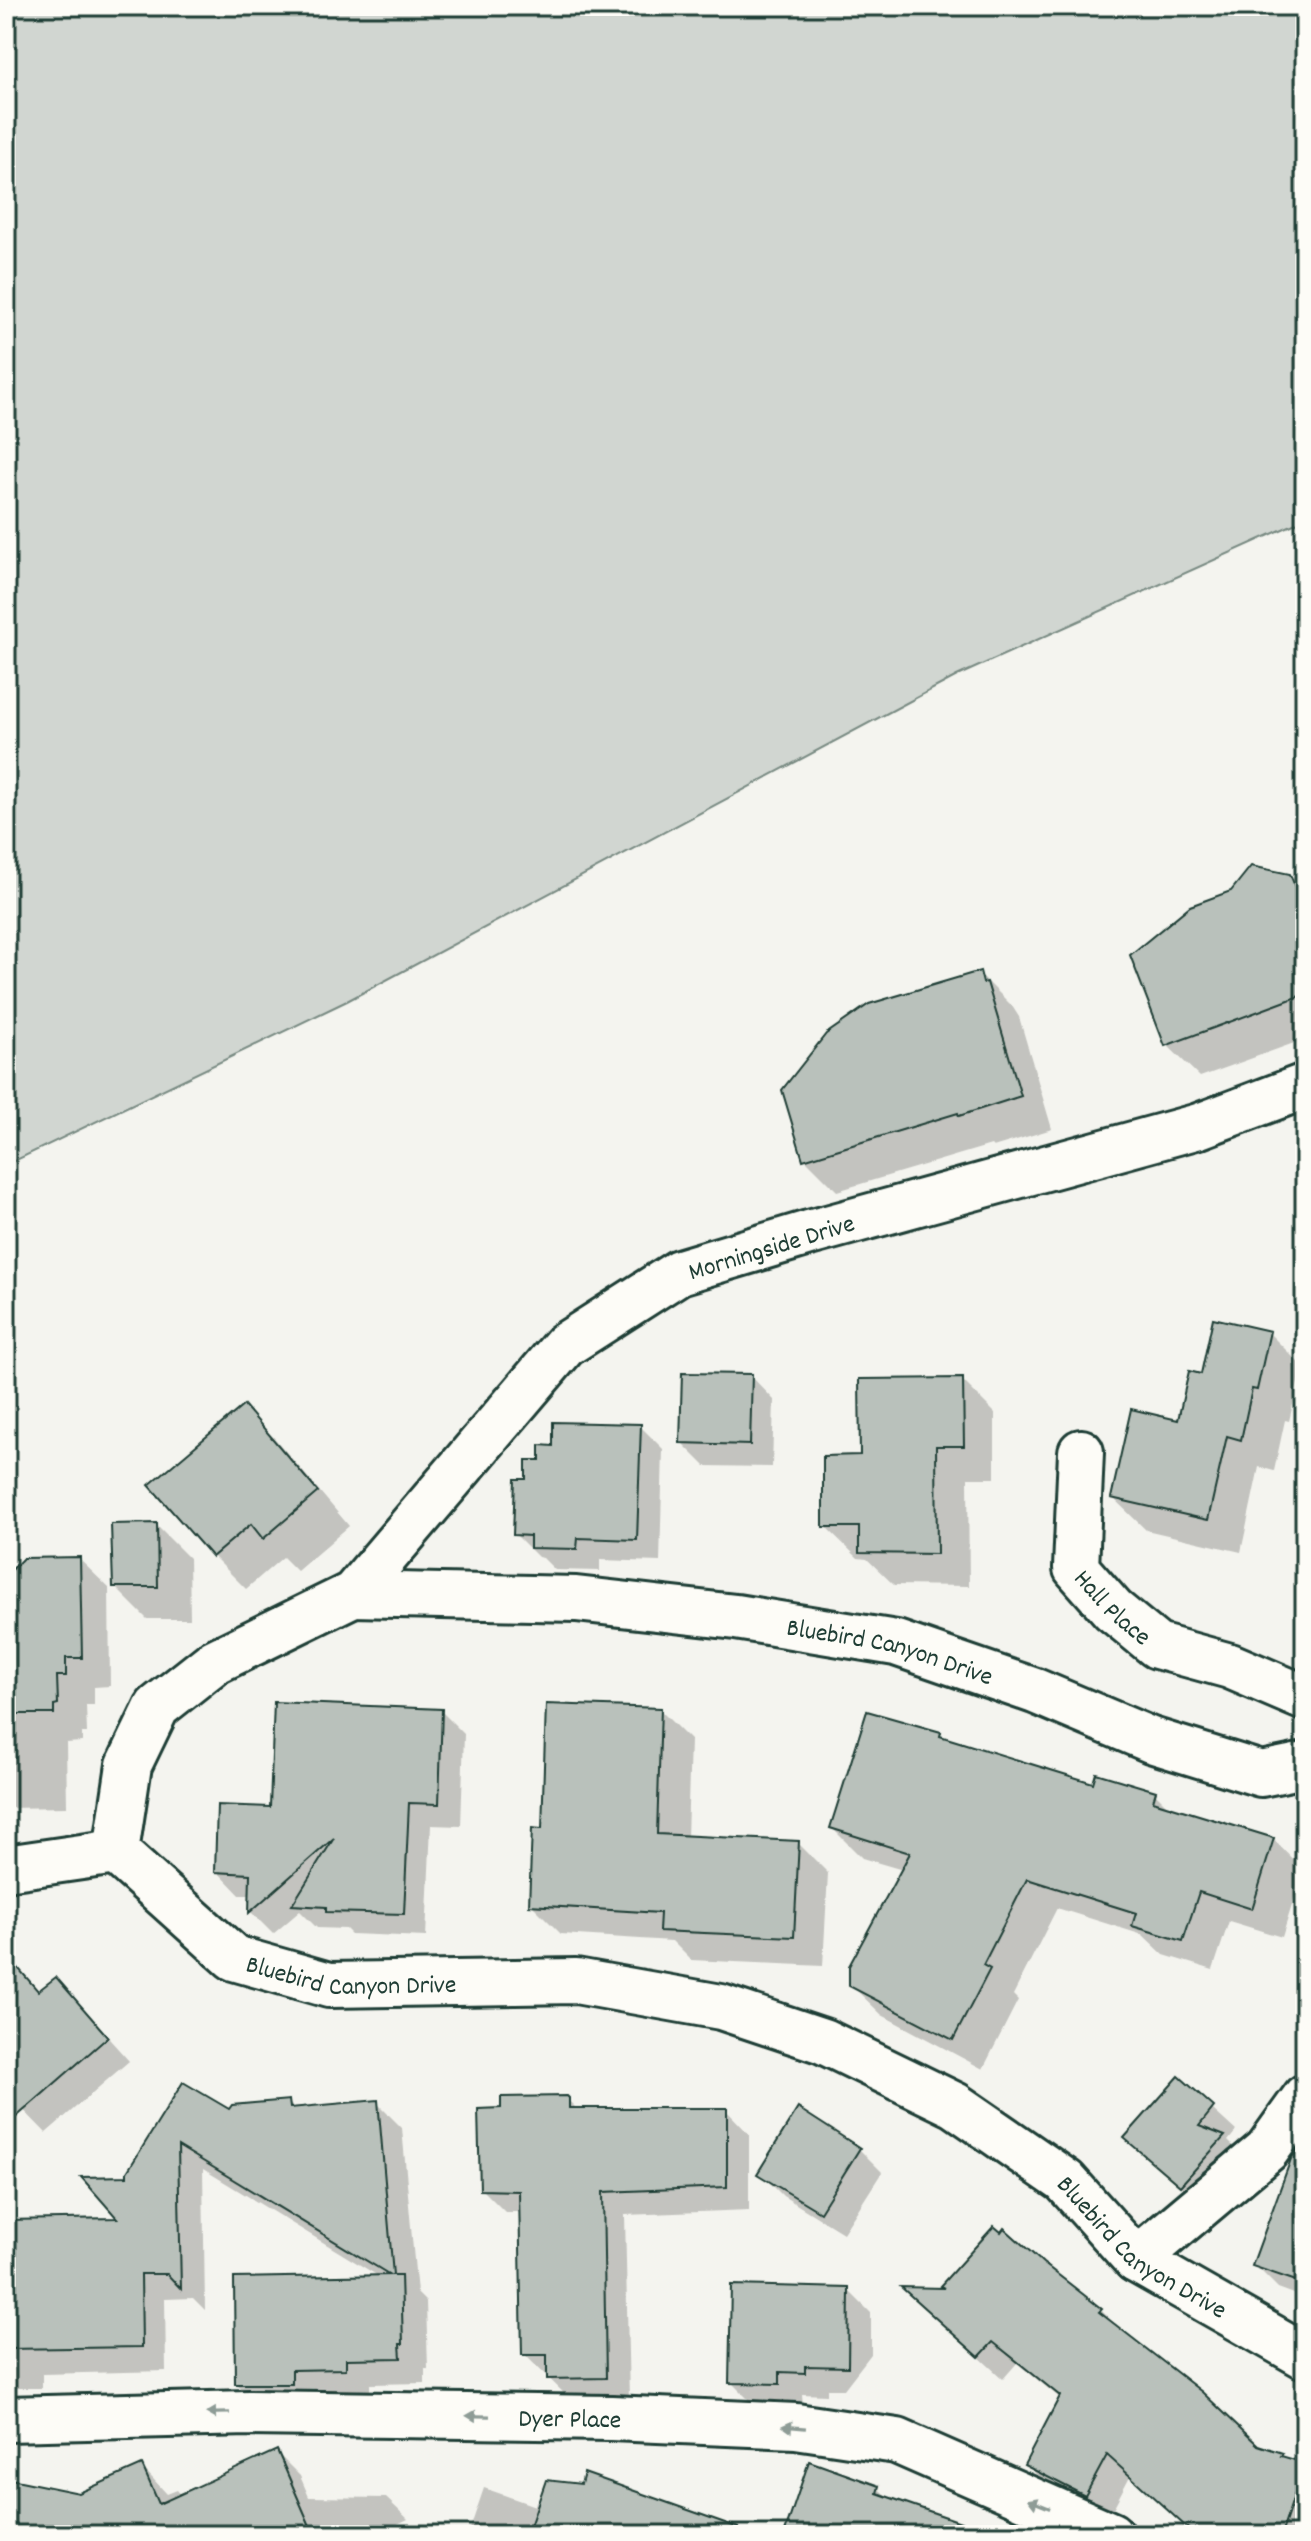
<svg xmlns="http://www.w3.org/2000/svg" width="1311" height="2541" font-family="Dekko,sans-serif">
  <rect width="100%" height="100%" fill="#f4f4ef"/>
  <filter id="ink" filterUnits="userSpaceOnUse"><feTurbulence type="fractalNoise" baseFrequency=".0125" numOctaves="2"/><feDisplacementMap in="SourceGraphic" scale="16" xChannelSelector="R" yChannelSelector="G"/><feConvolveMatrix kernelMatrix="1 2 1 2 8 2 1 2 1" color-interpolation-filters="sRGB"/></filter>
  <g filter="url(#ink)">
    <polygon fill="#d1d6d1" stroke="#788a82" stroke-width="2" points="6,6 1305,6 1305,519 957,676 347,1001 6,1165"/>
    <g fill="#0003">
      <polygon points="1252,868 1305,879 1305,1039 1200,1077 1167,1045 1232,893"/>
      <polygon points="979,973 1012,1006 1019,1017 1052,1129 993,1147 991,1145 837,1191 805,1159"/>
      <polygon points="1269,1333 1302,1366 1289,1421 1285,1420 1274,1471 1259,1467 1241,1552 1146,1530 1113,1498 1179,1422 1202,1376"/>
      <polygon points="751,1376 774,1400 772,1467 705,1466 682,1443"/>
      <polygon points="962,1380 995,1413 995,1478 968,1478 969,1586 894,1585 867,1559 858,1558 825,1526 862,1457"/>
      <polygon points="244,1407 276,1440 349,1526 297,1571 283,1557 246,1589 213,1556 152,1485"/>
      <polygon points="640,1426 663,1449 660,1562 600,1560 600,1571 555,1570 543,1558 538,1557 515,1534 527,1482 555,1448"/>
      <polygon points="156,1525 189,1558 190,1619 147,1619 115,1587"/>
      <polygon points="79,1559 109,1588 110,1686 94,1687 94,1705 86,1705 87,1733 82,1733 82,1742 66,1743 67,1807 6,1808 6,1579"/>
      <polygon points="660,1710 690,1740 687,1838 798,1843 828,1873 823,1966 691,1960 672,1941 561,1934 531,1904 544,1831"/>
      <polygon points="441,1711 464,1734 461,1826 431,1825 426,1937 351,1934 346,1929 317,1928 300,1911 273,1934 251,1912 251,1895 240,1895 217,1871 272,1809"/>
      <polygon points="940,1734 945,1739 1094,1785 1155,1793 1171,1809 1273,1839 1303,1870 1282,1937 1229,1921 1213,1970 1164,1955 1143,1935 1057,1908 1013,1995 1018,2000 983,2069 882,2015 851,1985 903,1870 862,1858 832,1828"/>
      <polygon points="56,1980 129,2061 46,2133 6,2092 6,1991 40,1993"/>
      <polygon points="1179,2079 1236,2131 1228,2141 1247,2160 1204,2207 1127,2138"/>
      <polygon points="566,2098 578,2110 726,2110 749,2134 749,2210 625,2215 629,2400 572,2401 524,2354 522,2212 505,2212 482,2189 503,2110"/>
      <polygon points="288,2102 295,2109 377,2103 402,2128 417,2293 426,2302 428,2369 425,2369 425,2383 370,2384 370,2394 263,2409 237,2384 380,2277 203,2169 205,2310 193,2298 165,2299 166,2371 42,2374 42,2388 6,2388 6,2222 122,2220 129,2172 230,2112"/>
      <polygon points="859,2149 882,2172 843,2233 783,2196 760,2173"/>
      <polygon points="1305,2183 1305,2298 1278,2288 1255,2265"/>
      <polygon points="1042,2265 1101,2310 1124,2334 1257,2447 1305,2465 1305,2535 1195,2535 1130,2476 1108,2518 1049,2487 1026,2464 1061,2399 1017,2363 1003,2379 906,2290 948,2290"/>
      <polygon points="848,2290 871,2313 871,2354 844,2389 827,2389 827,2395 802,2394 803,2406 754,2405 731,2382"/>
      <polygon points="277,2453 300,2476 309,2497 386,2498 408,2519 385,2530 390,2535 86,2535 142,2467 167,2494 177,2490 182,2496"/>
      <polygon points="484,2488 535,2506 536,2501 701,2535 468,2535"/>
      <polygon points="878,2488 890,2500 992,2535 786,2535"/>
    </g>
    <g fill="#b9c1bb" stroke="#1f3d34" stroke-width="2">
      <polygon points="1251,866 1290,874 1305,912 1305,994 1165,1046 1130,955 1190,906 1231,891"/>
      <polygon points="980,971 983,983 987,982 1021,1096 959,1116 958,1113 803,1160 782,1090 826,1034 869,1004"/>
      <polygon points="1213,1318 1270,1331 1257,1390 1252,1389 1241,1440 1227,1436 1208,1520 1111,1498 1131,1409 1178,1420 1189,1371 1201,1374"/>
      <polygon points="682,1373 752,1374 750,1445 680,1443"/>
      <polygon points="963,1378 964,1446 936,1446 937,1554 859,1553 859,1527 823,1527 823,1456 860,1455 859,1379"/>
      <polygon points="244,1405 318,1492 263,1539 251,1524 212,1557 149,1485"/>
      <polygon points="553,1422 641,1424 637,1540 578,1538 577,1549 530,1548 530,1536 513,1535 515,1479 526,1479 526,1460 540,1460 540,1445 553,1446"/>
      <polygon points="157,1523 158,1587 113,1587 111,1524"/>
      <polygon points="80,1557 82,1658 66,1658 66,1676 57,1676 58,1704 54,1705 54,1714 6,1714 6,1576 23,1558"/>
      <polygon points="274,1702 442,1709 439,1804 409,1803 404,1914 326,1912 326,1907 292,1905 334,1838 249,1913 250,1874 215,1872 217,1805 270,1807"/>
      <polygon points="546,1704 661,1708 657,1834 799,1841 794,1937 659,1931 660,1913 529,1905 532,1828 542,1829"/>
      <polygon points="867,1711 941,1732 940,1736 1093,1783 1096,1773 1156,1791 1153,1801 1274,1838 1252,1909 1199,1892 1183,1941 1132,1926 1136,1913 1027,1879 983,1965 990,1969 953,2040 849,1986 849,1966 910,1853 830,1828"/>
      <polygon points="6,1954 38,1991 56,1977 108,2037 6,2126"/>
      <polygon points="1179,2076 1214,2107 1199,2126 1225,2136 1180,2186 1124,2138"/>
      <polygon points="183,2082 229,2109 232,2105 289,2100 290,2108 378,2100 393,2275 401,2275 403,2344 400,2344 401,2358 346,2359 346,2369 292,2370 292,2384 235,2384 234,2278 390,2275 178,2146 181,2289 167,2274 141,2274 142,2347 6,2349 6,2220 117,2218 81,2177 127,2176 127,2172"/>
      <polygon points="567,2096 569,2098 569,2108 727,2108 727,2187 603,2192 606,2378 547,2379 547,2355 522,2355 519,2191 480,2190 478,2109 501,2108 501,2097"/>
      <polygon points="798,2108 860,2148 820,2212 757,2174"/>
      <polygon points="1305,2140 1305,2284 1252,2266 1291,2159"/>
      <polygon points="994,2226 1001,2232 1004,2228 1043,2263 1102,2309 1099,2312 1202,2392 1258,2445 1283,2453 1281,2456 1305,2463 1281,2535 1195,2535 1107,2455 1085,2496 1024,2465 1060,2396 993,2342 979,2357 901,2287 944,2288 940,2286"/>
      <polygon points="731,2285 849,2288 848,2367 805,2366 805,2373 780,2372 780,2384 729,2383"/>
      <polygon points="277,2450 314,2535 6,2535 6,2478 79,2493 142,2465 159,2504"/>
      <polygon points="809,2461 879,2486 877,2493 975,2527 973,2535 784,2535"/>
      <polygon points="584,2473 739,2528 738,2535 527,2535 546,2480 581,2484"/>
    </g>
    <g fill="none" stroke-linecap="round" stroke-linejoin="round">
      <g stroke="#1f3d34" stroke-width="50">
        <g id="minor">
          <path id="s1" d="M1081,1452L1076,1568L1113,1610L1157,1646L1230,1666L1305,1698"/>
          <path id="s2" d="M353,1594L576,1599L736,1617L896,1643L1035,1691L1151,1740L1261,1774L1305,1765"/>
          <polyline points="6,1868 116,1852"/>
          <polyline points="1136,2260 1267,2150 1305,2097"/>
          <path id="s3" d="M6,2419L249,2413L611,2418L796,2426L897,2441L1111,2535"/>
        </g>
      </g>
      <g stroke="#1f3d34" stroke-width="50">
        <g id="tertiary">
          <path id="s4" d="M1305,1086L1199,1126L809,1233L679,1272L565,1345L353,1594L214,1662L157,1707L129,1765L116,1852L234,1958L329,1985L576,1981L721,2007L823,2041L955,2105L1065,2181L1136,2260L1305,2356"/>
        </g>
      </g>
      <use href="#minor" stroke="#fdfcf7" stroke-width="44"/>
      <use href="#tertiary" stroke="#fdfcf7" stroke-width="44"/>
    </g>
    <defs><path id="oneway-solid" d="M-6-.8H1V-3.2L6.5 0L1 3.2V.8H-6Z" transform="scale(2)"/></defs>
    <g fill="#8e9c96">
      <use href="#oneway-solid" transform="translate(218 2413) rotate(179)"/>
      <use href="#oneway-solid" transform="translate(478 2416) rotate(-179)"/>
      <use href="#oneway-solid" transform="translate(794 2427) rotate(-175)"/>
      <use href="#oneway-solid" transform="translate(1039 2504) rotate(-158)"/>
    </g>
  </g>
  <g text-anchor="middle" stroke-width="8" stroke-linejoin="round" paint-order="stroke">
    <g font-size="26" fill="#1f3d34" stroke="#fdfcf7">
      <text transform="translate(771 1246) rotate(-17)" y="9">Morningside Drive</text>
      <text dy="9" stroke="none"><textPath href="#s1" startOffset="170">Hall Place</textPath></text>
      <text dy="9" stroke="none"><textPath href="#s2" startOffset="542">Bluebird Canyon Drive</textPath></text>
      <text dy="9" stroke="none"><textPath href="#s4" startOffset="1774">Bluebird Canyon Drive</textPath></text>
      <text dy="9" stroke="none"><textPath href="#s4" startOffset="2638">Bluebird Canyon Drive</textPath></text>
      <text dy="9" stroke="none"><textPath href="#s3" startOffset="564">Dyer Place</textPath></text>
    </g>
  </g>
  <rect width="1311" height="2541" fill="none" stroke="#fdfcf7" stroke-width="32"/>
  <rect x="16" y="16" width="1279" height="2509" fill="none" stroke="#1f3d34" stroke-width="3" filter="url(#ink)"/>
</svg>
